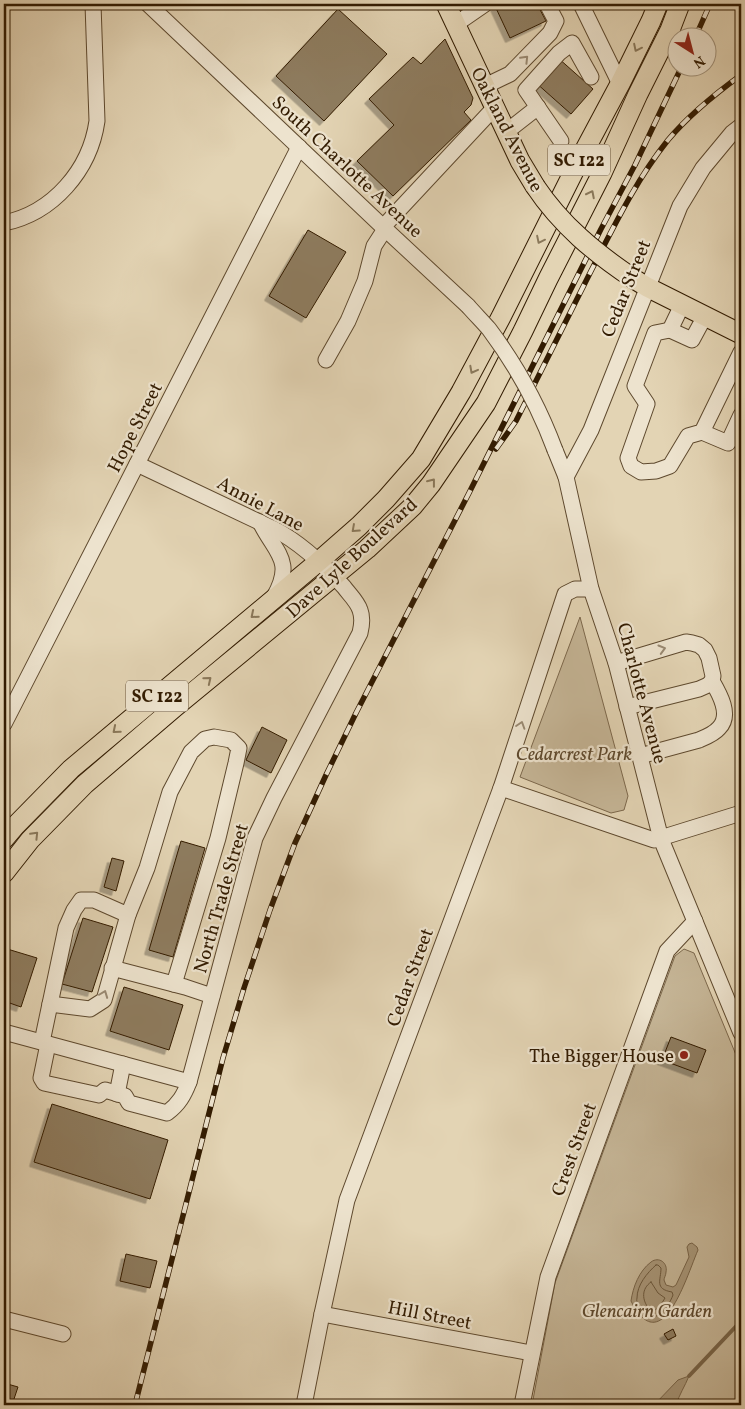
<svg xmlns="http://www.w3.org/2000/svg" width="745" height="1409" font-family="Vollkorn,serif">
  <defs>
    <filter id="shadow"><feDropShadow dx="-4.5" dy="4.5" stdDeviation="0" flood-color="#0004"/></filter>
  </defs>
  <rect width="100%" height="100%" fill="#e3d4b4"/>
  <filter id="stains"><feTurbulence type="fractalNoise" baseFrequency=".004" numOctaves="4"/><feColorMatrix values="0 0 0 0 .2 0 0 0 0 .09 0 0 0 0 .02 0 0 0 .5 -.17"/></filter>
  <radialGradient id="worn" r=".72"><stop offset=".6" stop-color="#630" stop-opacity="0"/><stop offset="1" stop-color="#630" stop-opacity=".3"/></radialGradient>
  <g fill="#c5b596" stroke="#7c684c">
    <polygon points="580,617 628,796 624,810 611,813 520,777"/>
    <polygon points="684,949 694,953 741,1067 741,1405 532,1405 555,1283 675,956"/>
  </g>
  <g fill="#a79577" stroke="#786448">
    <path d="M692,1243L697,1247L698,1250C687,1275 662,1362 631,1301C633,1287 639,1271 651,1262C659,1256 668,1263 666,1272C666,1275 664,1278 664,1280L666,1285L673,1287L676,1285L689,1257L687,1247L689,1244Z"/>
    <path d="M689,1376C685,1386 679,1395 676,1405H654L678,1380Z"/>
  </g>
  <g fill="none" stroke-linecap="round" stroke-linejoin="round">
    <g stroke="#6c583c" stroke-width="1">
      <path d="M656,1265H658L661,1268C661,1280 654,1289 672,1292L673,1295C668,1308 654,1328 641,1309C638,1305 636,1302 637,1298C637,1285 647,1273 656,1265Z"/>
      <path d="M651,1282L658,1293L665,1298L660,1306L654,1311L649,1309C642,1300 641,1289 651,1282Z"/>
    </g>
    <polyline stroke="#786448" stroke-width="4" points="689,1376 741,1321"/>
  </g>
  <g fill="#8e7b5e" stroke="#321b01" filter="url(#shadow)">
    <polygon points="500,4 537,4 546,21 510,38 495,6"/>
    <polygon points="338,9 387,54 324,121 276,76"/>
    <polygon points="445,39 473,98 471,105 464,112 471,120 393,196 357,161 394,125 369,99 413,57 421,64"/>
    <polygon points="557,57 593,89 571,114 535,82"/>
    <polygon points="308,230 346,252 306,318 269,296"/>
    <polygon points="262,727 287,740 271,773 246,760"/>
    <polygon points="181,841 205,848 173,957 149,950"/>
    <polygon points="112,858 124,861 116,891 104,887"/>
    <polygon points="83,918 113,927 92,992 62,984"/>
    <polygon points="4,948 37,958 21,1007 4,1001"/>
    <polygon points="124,987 183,1005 169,1050 110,1031"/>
    <polygon points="671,1037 706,1050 697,1073 662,1060"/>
    <polygon points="52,1104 168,1140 150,1199 34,1162"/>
    <polygon points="126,1254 157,1261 150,1288 120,1281"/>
    <polygon points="673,1329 676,1336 668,1340 664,1334"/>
    <polygon points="4,1383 18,1387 12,1405 4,1405"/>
  </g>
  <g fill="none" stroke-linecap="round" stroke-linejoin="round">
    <g stroke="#5e492e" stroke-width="17">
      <g id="minor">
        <polyline points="148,4 383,227 468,306"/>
        <polyline points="581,4 620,84"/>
        <polyline points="456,24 485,4"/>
        <polyline points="485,86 510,74 550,33 556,21 547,4"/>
        <polyline points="506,132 538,107"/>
        <polyline points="561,141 526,90 559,53 572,43 591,77"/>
        <path d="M4,223C53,213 90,170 97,121L93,4"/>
        <polyline points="383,227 495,107"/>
        <polyline points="682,305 670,330 692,340 705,316"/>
        <polyline points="670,330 655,333 635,386 647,404 628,458 631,466 641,472 656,471 670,466 688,436 702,432 741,352"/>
        <polyline points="326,360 348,321 365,281 374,246 385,229"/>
        <polyline points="702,432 728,443 741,415"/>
        <polyline points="555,450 566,477 591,589 616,663 661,839 741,1033"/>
        <polyline points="566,477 591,430 680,206 703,168 732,133 741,126"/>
        <path d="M260,522C275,553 295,560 274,597"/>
        <polyline points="616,663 686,642 692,643 699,645 705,650 709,658 713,676 712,681 708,685 699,689 627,707"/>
        <polyline points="4,724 299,147"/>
        <path d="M640,756L699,740C706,737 714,734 719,728C732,715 719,693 712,681"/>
        <polyline points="501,788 654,840 741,813"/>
        <polyline points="112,968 185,987 212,996"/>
        <polyline points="50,1004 90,1009 104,1000 128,915 147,868 170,792 191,752 205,739 214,737 231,740 239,748 236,763 218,838 174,984"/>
        <polyline points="4,1032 189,1082"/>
        <polyline points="42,1042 66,928 74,910 81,900 94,900 128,915"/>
        <path d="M48,1044L41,1078L44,1083L99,1095L105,1090L125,1096L129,1103L167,1113C179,1104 184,1095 189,1082L255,838L274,798L360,633C362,625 363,618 360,610C357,601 349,594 344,587C324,565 301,543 274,529L137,464"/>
        <polyline points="117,1094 123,1064"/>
        <polyline points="322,1314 531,1353"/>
        <polyline points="4,1319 63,1334"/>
        <polyline points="304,1405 322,1314 347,1200 501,788 565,594 575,589 591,589"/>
        <polyline points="522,1405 548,1277 667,951 695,921"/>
      </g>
    </g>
    <g stroke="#321b01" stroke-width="21">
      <g id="major">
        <polyline points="446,4 520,161 535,186"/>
        <polyline points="634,279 647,287 741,334"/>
        <polyline points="4,839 15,826 71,769 318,562 359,526 386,499 421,459 461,392 501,317 580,159 620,84 651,21 658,4"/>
        <polyline points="4,873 30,840 85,784 175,707 367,549 413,506 431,484 486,403 523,331 548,279 602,173 638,94 670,30 680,4"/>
      </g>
    </g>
    <use href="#minor" stroke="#ede3ce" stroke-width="15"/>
    <use href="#major" stroke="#e3d4b4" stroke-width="19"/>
    <g stroke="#321b01" stroke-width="5.5">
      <g id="rail">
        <polyline points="695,38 710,4"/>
        <path d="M496,449L516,421C541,371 566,321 591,271C614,226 636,180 668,140C689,115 715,94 741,75"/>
        <polyline points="135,1405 223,1058 244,988 270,910 295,843 326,775 356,713 469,493 601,229 635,165 681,68"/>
      </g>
    </g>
    <use href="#rail" stroke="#ede3ce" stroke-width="4" stroke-dasharray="11" stroke-linecap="butt"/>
    <g stroke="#5e492e" stroke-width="17" stroke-linecap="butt">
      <path id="minor-bridge" d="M468,306C475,314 482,321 489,329C516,365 539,407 555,450"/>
    </g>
    <g stroke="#321b01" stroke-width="21" stroke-linecap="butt">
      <path id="major-bridge" d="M535,186C561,225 595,253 634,279"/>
    </g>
    <use href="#minor-bridge" stroke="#ede3ce" stroke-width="15"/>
    <use href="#major-bridge" stroke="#e3d4b4" stroke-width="19"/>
  </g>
  <defs><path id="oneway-chevron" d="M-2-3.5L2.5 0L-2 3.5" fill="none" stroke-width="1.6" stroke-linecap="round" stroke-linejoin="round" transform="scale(1.25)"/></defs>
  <g stroke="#8a785a">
    <use href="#oneway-chevron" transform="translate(637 48) rotate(116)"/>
    <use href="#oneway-chevron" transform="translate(591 194) rotate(-63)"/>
    <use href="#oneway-chevron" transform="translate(540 240) rotate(116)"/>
    <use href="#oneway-chevron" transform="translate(473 370) rotate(118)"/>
    <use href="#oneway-chevron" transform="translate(432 482) rotate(-52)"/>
    <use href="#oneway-chevron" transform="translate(355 529) rotate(138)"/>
    <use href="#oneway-chevron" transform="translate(254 615) rotate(140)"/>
    <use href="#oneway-chevron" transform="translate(208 680) rotate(-39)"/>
    <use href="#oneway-chevron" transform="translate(116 730) rotate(140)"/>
    <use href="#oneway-chevron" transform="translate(35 835) rotate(-46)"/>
  </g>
  <g stroke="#998972">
    <use href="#oneway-chevron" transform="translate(525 59) rotate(-46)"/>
    <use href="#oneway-chevron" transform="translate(662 649) rotate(-16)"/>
    <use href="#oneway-chevron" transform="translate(521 725) rotate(-72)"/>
    <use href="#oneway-chevron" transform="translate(104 994) rotate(-69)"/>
  </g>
  <circle fill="#8f2418" stroke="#ede3ce" stroke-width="2" cx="684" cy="1055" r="5"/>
  <g text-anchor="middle" stroke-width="4.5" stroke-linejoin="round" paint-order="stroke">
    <g fill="#ede3ce" stroke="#6a573e" stroke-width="1">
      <rect x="548" y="144.5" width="62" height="31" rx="4"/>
      <rect x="126" y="680.5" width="62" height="31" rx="4"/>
    </g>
    <g font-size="18" font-weight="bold" fill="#321b01">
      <text x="579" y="166">SC 122</text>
      <text x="157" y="702">SC 122</text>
    </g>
    <g font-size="19" fill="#321b01" stroke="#ede3ce">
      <text transform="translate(508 129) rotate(63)" y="7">Oakland Avenue</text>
      <text transform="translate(348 166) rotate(43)" y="7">South Charlotte Avenue</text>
      <text transform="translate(625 288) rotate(-68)" y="7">Cedar Street</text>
      <text transform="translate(134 427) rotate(-63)" y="7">Hope Street</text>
      <text transform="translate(261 503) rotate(28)" y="7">Annie Lane</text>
      <text transform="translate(351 557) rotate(-42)" y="7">Dave Lyle Boulevard</text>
      <text transform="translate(643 693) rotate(75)" y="7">Charlotte Avenue</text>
      <text transform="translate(220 898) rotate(-74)" y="7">North Trade Street</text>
      <text transform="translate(409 977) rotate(-70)" y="7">Cedar Street</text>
      <text transform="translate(573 1149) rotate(-70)" y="7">Crest Street</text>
      <text transform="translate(430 1314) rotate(11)" y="7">Hill Street</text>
    </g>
    <g font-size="19" font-style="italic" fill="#5e492e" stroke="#ede3ce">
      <text x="574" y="760">Cedarcrest Park</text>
      <text x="647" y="1317">Glencairn Garden</text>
    </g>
    <g font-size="19" fill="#321b01" stroke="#ede3ce" text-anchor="end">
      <text x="674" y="1062">The Bigger House</text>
    </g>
  </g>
  <rect width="745" height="1409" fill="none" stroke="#e3d4b4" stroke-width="20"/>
  <rect x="5" y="5" width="735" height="1399" fill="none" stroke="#321b01" stroke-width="2.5"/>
  <rect x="10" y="10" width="725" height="1389" fill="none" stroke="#321b01"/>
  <g transform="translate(692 52) rotate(144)"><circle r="24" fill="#ede3ce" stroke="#a2937c"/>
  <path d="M0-4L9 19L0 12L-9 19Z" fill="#8f2418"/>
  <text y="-8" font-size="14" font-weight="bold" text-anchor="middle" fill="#321b01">N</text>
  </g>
  <rect width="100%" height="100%" filter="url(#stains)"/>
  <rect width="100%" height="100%" fill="url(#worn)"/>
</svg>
